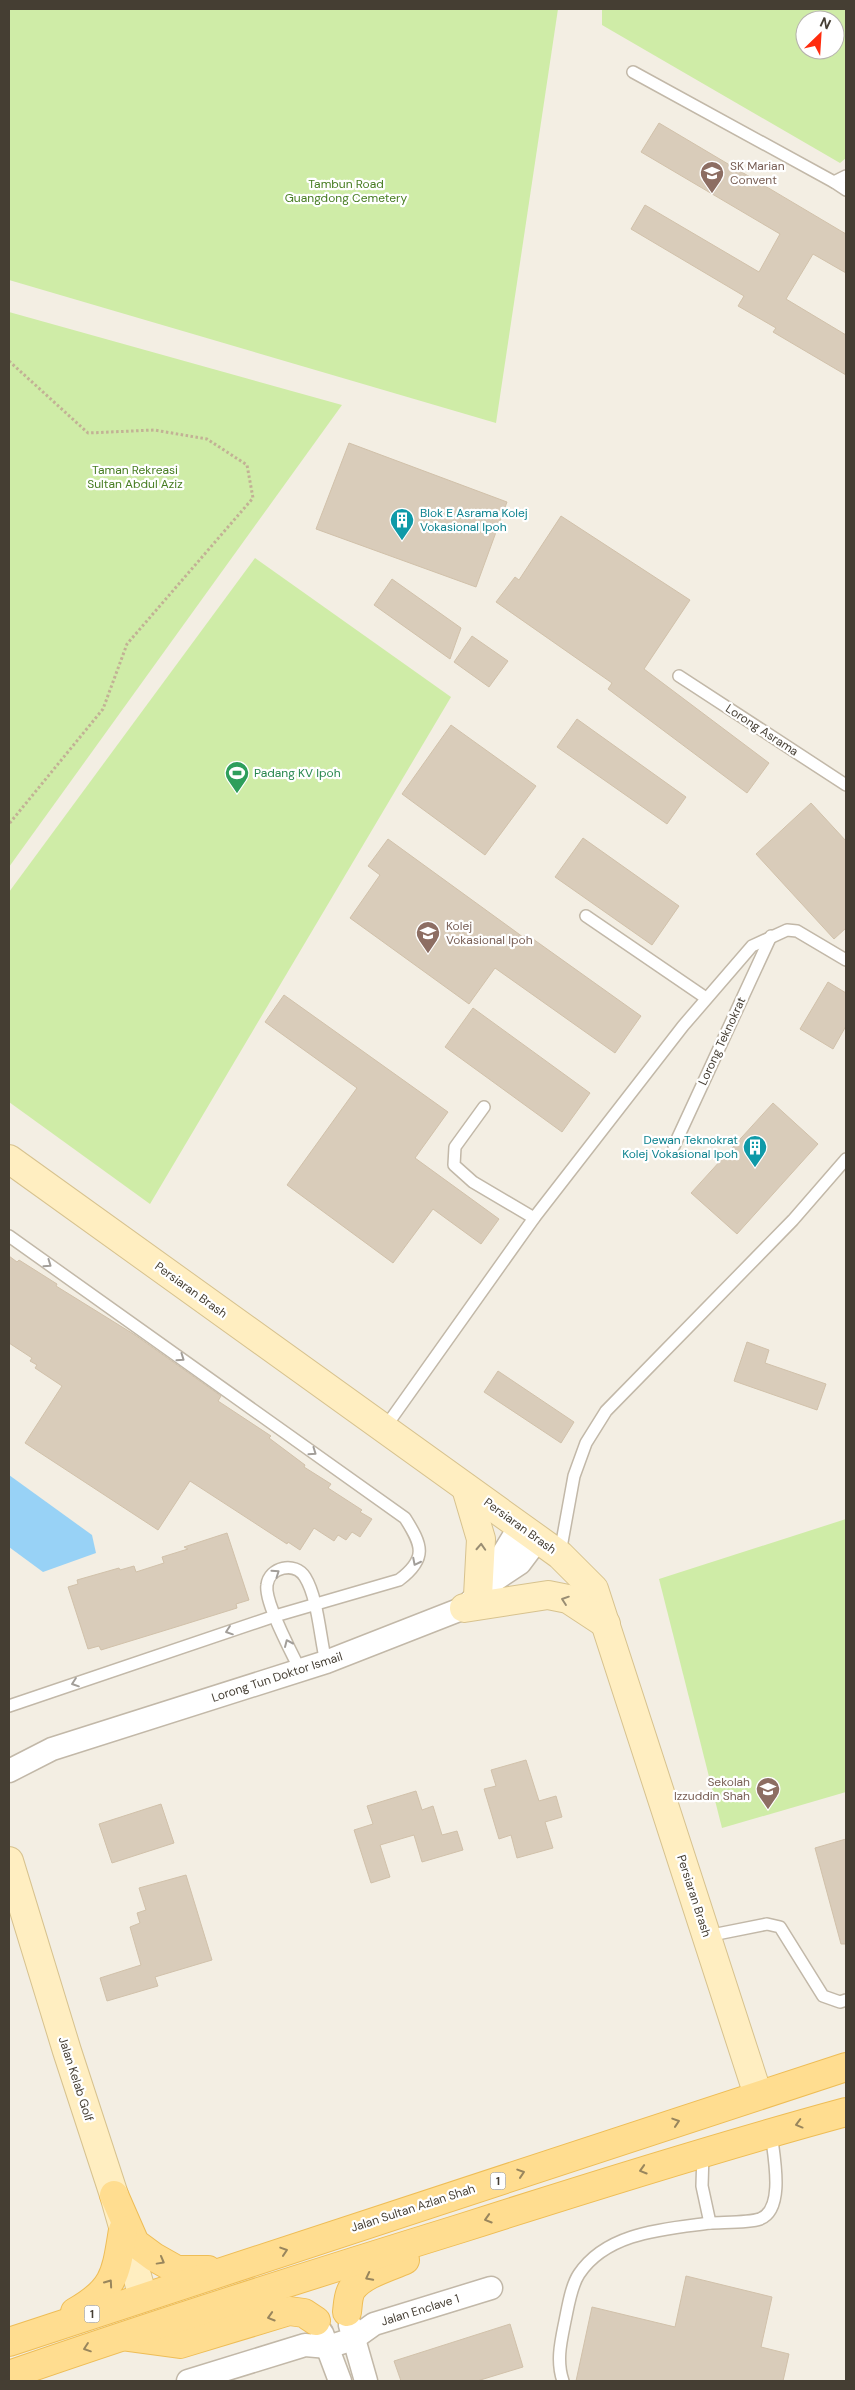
<svg xmlns="http://www.w3.org/2000/svg" width="855" height="2390" font-family="'DM Sans',sans-serif">
  <rect width="100%" height="100%" fill="#f3eee3"/>
  <g fill="#cfeca7" fill-rule="evenodd">
    <polygon points="9,9 558,9 496,423 9,280"/>
    <path d="M602,9H846V158L840,163L602,25ZM805,20H835V50H805Z"/>
    <polygon points="9,312 342,405 9,867"/>
    <polygon points="255,558 451,697 150,1204 9,1102 9,892"/>
    <polygon points="846,1519 846,1792 722,1828 659,1579"/>
  </g>
  <polygon fill="#98d2f6" points="9,1475 92,1535 96,1553 43,1572 9,1547"/>
  <g fill="#d9ccba" stroke="#d1c1aa">
    <polygon points="659,123 846,234 846,273 813,254 786,299 846,335 846,375 773,332 776,328 738,306 744,296 631,229 645,205 759,272 780,234 641,152"/>
    <polygon points="349,443 507,502 476,587 316,529"/>
    <polygon points="561,516 690,600 644,669 769,763 747,793 608,689 612,683 496,602 515,577 519,580"/>
    <polygon points="392,579 461,628 450,659 374,605"/>
    <polygon points="472,636 508,661 489,687 454,662"/>
    <polygon points="577,719 686,797 667,824 557,747"/>
    <polygon points="451,725 536,786 485,855 402,794"/>
    <polygon points="811,803 846,841 846,928 834,939 756,854"/>
    <polygon points="583,838 679,906 652,945 555,877"/>
    <polygon points="388,839 523,937 526,934 641,1016 615,1053 495,968 469,1004 350,918 380,875 368,866"/>
    <polygon points="828,982 846,993 846,1026 833,1049 800,1029"/>
    <polygon points="284,995 448,1112 415,1158 499,1219 481,1244 433,1209 393,1263 287,1185 357,1088 265,1022"/>
    <polygon points="473,1008 590,1093 562,1132 445,1047"/>
    <polygon points="773,1103 818,1144 737,1234 691,1193"/>
    <polygon points="9,1256 17,1262 19,1260 57,1284 56,1286 135,1335 221,1396 218,1401 271,1436 269,1438 305,1465 304,1467 331,1484 328,1488 362,1510 360,1512 372,1519 360,1537 352,1532 346,1540 338,1535 334,1541 314,1528 300,1550 288,1542 287,1544 190,1481 158,1530 25,1443 62,1386 35,1368 37,1365 30,1361 32,1358 9,1343"/>
    <polygon points="747,1342 769,1350 765,1363 826,1384 817,1410 734,1381"/>
    <polygon points="498,1371 574,1422 561,1443 484,1392"/>
    <polygon points="227,1533 249,1600 236,1604 237,1608 176,1627 101,1650 99,1646 88,1649 68,1587 78,1584 77,1580 119,1568 120,1570 134,1566 136,1572 164,1563 162,1557 188,1549 184,1547"/>
    <polygon points="526,1760 539,1801 556,1796 562,1817 545,1822 553,1848 517,1858 511,1835 499,1839 484,1789 496,1786 491,1770"/>
    <polygon points="416,1791 422,1810 433,1806 442,1835 457,1831 463,1850 422,1862 414,1835 380,1845 390,1877 371,1883 354,1830 373,1824 367,1806"/>
    <polygon points="161,1804 174,1843 112,1863 99,1824"/>
    <polygon points="846,1839 846,1944 841,1944 815,1848"/>
    <polygon points="186,1875 212,1960 155,1977 158,1986 107,2001 100,1978 141,1965 130,1927 140,1923 137,1913 146,1910 139,1888"/>
    <polygon points="686,2276 772,2297 761,2347 789,2354 783,2381 576,2381 592,2307 675,2327"/>
    <polygon points="510,2324 523,2367 477,2381 401,2381 394,2361"/>
  </g>
  <g fill="none" stroke-linecap="round" stroke-linejoin="round">
    <g stroke="#c2b8a8" stroke-width="14">
      <g id="lane">
        <polyline points="633,72 834,182 846,176"/>
        <polyline points="834,182 846,190"/>
        <polyline points="679,676 846,785"/>
        <polyline points="586,916 706,998"/>
        <polyline points="484,1107 455,1147 454,1165 473,1182 534,1218"/>
        <polyline points="674,1146 771,936"/>
        <path d="M9,1236L405,1518C422,1545 428,1558 399,1580L275,1616L9,1706"/>
        <polyline points="384,1429 534,1218 683,1026 752,946 787,930 797,931 846,960"/>
        <polyline points="560,1553 574,1476 586,1443 606,1411 793,1220 846,1159"/>
        <path d="M300,1670C292,1653 264,1602 267,1585C269,1567 295,1561 305,1577C318,1598 320,1638 326,1662"/>
        <polyline points="707,1936 767,1924 780,1927 823,1996 840,2002 846,2000"/>
        <path d="M703,2152L702,2186L710,2223C723,2222 748,2223 760,2219C786,2209 773,2153 771,2132"/>
        <path d="M563,2381C556,2361 561,2341 565,2321C568,2307 571,2286 579,2274C607,2232 665,2229 710,2223"/>
      </g>
    </g>
    <g stroke="#c2b8a8" stroke-width="25">
      <g id="street">
        <polyline points="490,1583 500,1559 520,1526"/>
        <polyline points="9,1771 52,1749 326,1662 464,1608 490,1583 520,1563 538,1539"/>
        <polyline points="350,2325 366,2381"/>
        <polyline points="322,2333 340,2381"/>
        <polyline points="188,2381 305,2345 328,2347 353,2339 374,2324 491,2288"/>
      </g>
    </g>
    <g stroke="#d7c28e" stroke-width="30">
      <g id="secondary">
        <polyline points="9,1159 560,1555 594,1589 758,2095"/>
        <polyline points="466,1488 481,1539 478,1596"/>
        <polyline points="464,1608 548,1595 568,1599 606,1624"/>
        <polyline points="9,1861 67,2051 114,2195 143,2297"/>
      </g>
    </g>
    <g stroke="#eebd56" stroke-width="30">
      <g id="primary">
        <polyline points="114,2195 135,2243 154,2257 177,2270 208,2270"/>
        <path d="M75,2312C116,2289 116,2272 123,2230"/>
        <path d="M347,2312C348,2304 348,2295 352,2289C363,2274 389,2267 405,2260"/>
        <polyline points="128,2337 180,2344 289,2311 304,2313 316,2321"/>
        <polyline points="9,2342 846,2067"/>
        <path d="M9,2375C159,2323 310,2275 462,2228C590,2187 717,2147 846,2112"/>
      </g>
    </g>
    <polyline stroke="#c2b195" stroke-width="3" stroke-dasharray="2.5 2.5" stroke-linecap="butt" points="9,361 88,433 154,430 207,439 247,465 253,498 127,644 103,709 9,824"/>
    <use href="#lane" stroke="#fff" stroke-width="11"/>
    <use href="#street" stroke="#fff" stroke-width="22"/>
    <use href="#secondary" stroke="#ffeec1" stroke-width="28"/>
    <use href="#primary" stroke="#ffdd90" stroke-width="28"/>
  </g>
  <defs><path id="oneway-chevron" d="M-2-3.5L2.5 0L-2 3.5" fill="none" stroke-width="1.6" stroke-linecap="round" stroke-linejoin="round" transform="scale(1.25)"/></defs>
  <g stroke="#a29e99">
    <use href="#oneway-chevron" transform="translate(48 1264) rotate(35)"/>
    <use href="#oneway-chevron" transform="translate(181 1358) rotate(35)"/>
    <use href="#oneway-chevron" transform="translate(313 1452) rotate(35)"/>
    <use href="#oneway-chevron" transform="translate(416 1562) rotate(117)"/>
    <use href="#oneway-chevron" transform="translate(276 1573) rotate(-35)"/>
    <use href="#oneway-chevron" transform="translate(229 1631) rotate(161)"/>
    <use href="#oneway-chevron" transform="translate(288 1643) rotate(-114)"/>
    <use href="#oneway-chevron" transform="translate(75 1683) rotate(161)"/>
  </g>
  <g stroke="#998d73">
    <use href="#oneway-chevron" transform="translate(481 1547) rotate(-87)"/>
    <use href="#oneway-chevron" transform="translate(565 1600) rotate(-161)"/>
  </g>
  <g stroke="#99865d">
    <use href="#oneway-chevron" transform="translate(676 2122) rotate(-18)"/>
    <use href="#oneway-chevron" transform="translate(799 2124) rotate(165)"/>
    <use href="#oneway-chevron" transform="translate(643 2170) rotate(163)"/>
    <use href="#oneway-chevron" transform="translate(521 2173) rotate(-18)"/>
    <use href="#oneway-chevron" transform="translate(488 2219) rotate(163)"/>
    <use href="#oneway-chevron" transform="translate(284 2251) rotate(-18)"/>
    <use href="#oneway-chevron" transform="translate(161 2261) rotate(29)"/>
    <use href="#oneway-chevron" transform="translate(369 2277) rotate(153)"/>
    <use href="#oneway-chevron" transform="translate(109 2283) rotate(-55)"/>
    <use href="#oneway-chevron" transform="translate(271 2317) rotate(163)"/>
    <use href="#oneway-chevron" transform="translate(87 2348) rotate(161)"/>
  </g>
  <defs>
    <g id="school-pin" transform="scale(1.25)"><path d="M0 17L-7.5 6A9.5 9.5 0 1 1 7.5 6Z" fill="#8d6e63" stroke="#fff"/><path d="M0-5L7-2L0 1L-7-2ZM-4 1L0 2.5L4 1V4Q0 6-4 4Z" fill="#fff"/></g>
    <g id="building-pin" transform="scale(1.25)"><path d="M0 17L-7.5 6A9.5 9.5 0 1 1 7.5 6Z" fill="#0f9aa8" stroke="#fff"/><path d="M-4-6H4V6H1V3H-1V6H-4ZM-2.5-4.3h1.7v1.8h-1.7ZM.8-4.3h1.7v1.8H.8ZM-2.5-1h1.7V.8h-1.7ZM.8-1h1.7V.8H.8Z" fill="#fff"/></g>
    <g id="stadium-pin" transform="scale(1.25)"><path d="M0 17L-7.5 6A9.5 9.5 0 1 1 7.5 6Z" fill="#2e9e5b" stroke="#fff"/><path d="M0-5a6.5 5 0 1 0 0 10a6.5 5 0 1 0 0-10ZM-3.5-1.8h7v3.6h-7Z" fill="#fff"/></g>
  </defs>
  <g fill-rule="evenodd">
    <use href="#school-pin" x="712" y="173"/>
    <use href="#building-pin" x="402" y="520"/>
    <use href="#stadium-pin" x="237" y="773"/>
    <use href="#school-pin" x="428" y="933"/>
    <use href="#building-pin" x="755" y="1147"/>
    <use href="#school-pin" x="768" y="1789"/>
  </g>
  <g text-anchor="middle" stroke-width="4.5" stroke-linejoin="round" paint-order="stroke">
    <g fill="#fff" stroke="#7d7870" stroke-width="1">
      <rect x="490.5" y="2172.5" width="15" height="17" rx="4"/>
      <rect x="84.5" y="2305.5" width="15" height="17" rx="4"/>
    </g>
    <g font-size="11" font-weight="bold" fill="#453e33">
      <text x="498" y="2185">1</text>
      <text x="92" y="2318">1</text>
    </g>
    <g font-size="12" fill="#785e54" stroke="#fff" text-anchor="start">
      <text x="730" y="170">SK Marian<tspan x="730" dy="14">Convent</tspan></text>
      <text x="446" y="930">Kolej<tspan x="446" dy="14">Vokasional Ipoh</tspan></text>
      <text x="750" y="1786" text-anchor="end">Sekolah<tspan x="750" dy="14">Izzuddin Shah</tspan></text>
    </g>
    <g font-size="12" fill="#467c21" stroke="#fff">
      <text x="346" y="188">Tambun Road<tspan x="346" dy="14">Guangdong Cemetery</tspan></text>
      <text x="135" y="474">Taman Rekreasi<tspan x="135" dy="14">Sultan Abdul Aziz</tspan></text>
    </g>
    <g font-size="12" fill="#0d838f" stroke="#fff" text-anchor="start">
      <text x="420" y="517">Blok E Asrama Kolej<tspan x="420" dy="14">Vokasional Ipoh</tspan></text>
      <text x="738" y="1144" text-anchor="end">Dewan Teknokrat<tspan x="738" dy="14">Kolej Vokasional Ipoh</tspan></text>
    </g>
    <g font-size="12" fill="#453e33" stroke="#fff">
      <text transform="translate(762 730) rotate(33)" y="4">Lorong Asrama</text>
      <text transform="translate(722 1041) rotate(-65)" y="4">Lorong Teknokrat</text>
      <text transform="translate(191 1290) rotate(36)" y="4">Persiaran Brash</text>
      <text transform="translate(520 1526) rotate(36)" y="4">Persiaran Brash</text>
      <text transform="translate(277 1677) rotate(-18)" y="4">Lorong Tun Doktor Ismail</text>
      <text transform="translate(694 1896) rotate(72)" y="4">Persiaran Brash</text>
      <text transform="translate(76 2079) rotate(72)" y="4">Jalan Kelab Golf</text>
      <text transform="translate(413 2208) rotate(-18)" y="4">Jalan Sultan Azlan Shah</text>
      <text transform="translate(420 2310) rotate(-17)" y="4">Jalan Enclave 1</text>
    </g>
    <g font-size="12" fill="#27864d" stroke="#fff" text-anchor="start">
      <text x="254" y="777">Padang KV Ipoh</text>
    </g>
  </g>
  <rect width="855" height="2390" fill="none" stroke="#453e33" stroke-width="20"/>
  <g transform="translate(820 35) rotate(25)"><circle r="24" fill="#ffffff" stroke="#b5b2ad"/>
  <path d="M0-4L9 19L0 12L-9 19Z" fill="#ff2c0e"/>
  <text y="-8" font-size="14" font-weight="bold" text-anchor="middle" fill="#453e33">N</text>
  </g>
</svg>
